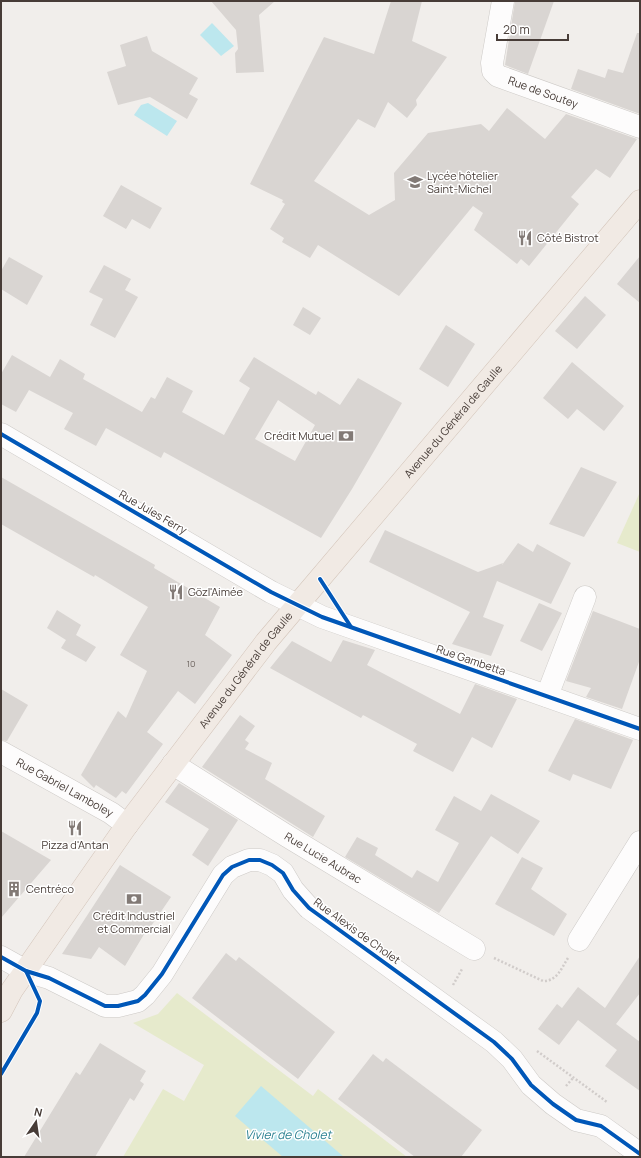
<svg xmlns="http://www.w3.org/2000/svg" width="641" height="1158" font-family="Manrope,sans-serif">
  <rect width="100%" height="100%" fill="#f1eeeb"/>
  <g fill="#e6eacc">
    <polygon points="640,492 640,552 617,543"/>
    <polygon points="177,993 313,1096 318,1089 407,1157 123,1157 163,1089 184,1101 204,1065 133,1023 158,1014"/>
  </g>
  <g fill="#bce7ee">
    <polygon points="212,23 234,46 221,56 200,35"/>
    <polygon points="148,103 177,121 167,136 134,115 141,105"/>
    <polygon points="261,1086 344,1157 283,1157 235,1116"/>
  </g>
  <g fill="#d9d5d2" fill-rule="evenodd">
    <polygon points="211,1 275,1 259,15 264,72 236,73 235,53 238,49 236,30"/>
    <polygon points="391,1 422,1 412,41 447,57 416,100 417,105 407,118 388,102 375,128 358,119 314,181 369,215 395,200 394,173 428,133 481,124 489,131 507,108 545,139 566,114 637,139 610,178 596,169 571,197 579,204 529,266 521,259 517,264 474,230 483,213 473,206 399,296 318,245 310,258 282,242 284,238 270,229 285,204 282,202 283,200 250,184 324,37 374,54"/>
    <polygon points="515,1 554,1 528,74 505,65"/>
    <polygon points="637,33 640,33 640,114 571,89 578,69 605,78 608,69 623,73"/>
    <polygon points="147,36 152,51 198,78 189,94 198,99 187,119 150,97 118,105 107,72 126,66 120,45"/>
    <polygon points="121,185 162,208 150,229 132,219 126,229 103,216"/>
    <polygon points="640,256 640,303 617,284"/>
    <polygon points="9,257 43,276 27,305 1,289 1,271"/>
    <polygon points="104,265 131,279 125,290 138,297 115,338 90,325 103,299 89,292"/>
    <polygon points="585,296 606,315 577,349 555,331"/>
    <polygon points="303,307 321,318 310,335 293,325"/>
    <polygon points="446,325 475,344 448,387 419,369"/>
    <path d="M12,355L50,377L60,359L85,374L83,379L142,412L151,397L155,399L167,377L193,391L182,412L224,435L250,388L239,381L254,357L316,395L318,391L340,405L358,378L402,403L352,489L321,538L164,452L161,458L106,428L96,446L64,429L73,413L29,390L16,412L1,404V374ZM278,400L315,425L295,461L255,439Z"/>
    <polygon points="572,362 624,406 604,431 577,409 568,419 543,398"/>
    <polygon points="581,467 617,482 584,537 549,524"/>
    <polygon points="1,477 155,565 154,568 220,607 205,635 232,655 195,704 178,691 147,732 163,744 126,794 122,791 116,798 96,785 94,788 81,775 118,711 126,718 147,671 120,655 148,607 95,575 94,577 1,524"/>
    <polygon points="385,530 478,572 503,563 502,565 518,543 533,552 537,544 571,563 551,604 497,581 483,617 504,625 491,656 452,644 470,612 369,562"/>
    <polygon points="539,603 562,613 542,651 520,641"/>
    <polygon points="57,610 81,625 76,635 96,647 86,662 61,648 66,640 47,628"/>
    <polygon points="593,611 640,629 640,659 622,709 586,697 591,688 566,681"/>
    <polygon points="343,640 375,650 367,665 460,714 475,684 517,699 492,748 472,737 453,772 413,751 417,744 363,715 361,718 270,668 292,641 331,662"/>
    <polygon points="1,689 28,705 7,741 1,740"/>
    <polygon points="240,715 255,726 245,740 249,743 245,749 272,763 265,779 325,816 313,837 202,767"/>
    <polygon points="575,719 633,740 611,789 573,774 570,781 548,771"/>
    <polygon points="179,783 238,820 208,866 192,855 209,829 165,802"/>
    <polygon points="491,794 540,821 518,854 491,836 439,913 345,857 357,837 378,848 375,855 412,878 417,870 438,882 459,843 435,830 454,796 481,811"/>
    <polygon points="1,831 51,860 1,918"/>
    <polygon points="522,857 543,868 531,889 567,914 554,936 495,904"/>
    <polygon points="120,865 171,897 147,932 146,931 125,966 99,947 91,959 62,954"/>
    <polygon points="226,953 236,961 239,957 335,1032 298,1079 192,998"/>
    <polygon points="640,956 640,993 616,1024 640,1042 640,1091 605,1066 617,1050 578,1020 559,1045 538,1029 557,1004 562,1008 578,987 605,1008"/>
    <polygon points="100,1043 146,1071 140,1081 144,1084 134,1101 130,1098 95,1157 24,1157 76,1072 80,1075"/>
    <polygon points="373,1054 383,1062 386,1058 482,1130 461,1157 415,1157 338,1099"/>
  </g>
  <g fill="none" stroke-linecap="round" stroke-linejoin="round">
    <g stroke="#cdcac7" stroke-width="23">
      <g id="minor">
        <path id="s1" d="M503,1L492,63L493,71L498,76L640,127"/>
        <polyline points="1,434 271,592 322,617 640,729"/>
        <polyline points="547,696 585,597"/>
        <path id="s2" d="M1,752L111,813L127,825"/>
        <path id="s3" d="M173,764L287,836L474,949"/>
        <polyline points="579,940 640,842"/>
        <polyline points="1,957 26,971 49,978 105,1006 118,1006 138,1001 145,995 162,974 223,875 232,867 249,860 260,860 272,865 283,873 293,890 309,908 494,1042 512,1059 531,1085 553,1104 576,1120 601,1126 640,1154"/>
      </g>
    </g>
    <g stroke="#d3c4b9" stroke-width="23">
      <g id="major">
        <path id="s4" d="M1,1011L12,990L127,825L266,642L640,201"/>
      </g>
    </g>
    <g stroke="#d1ccca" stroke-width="2.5" stroke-dasharray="2 2" stroke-linecap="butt">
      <path d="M494,958L543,981C557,981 561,969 568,958"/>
      <polyline points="453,985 462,969"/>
      <polyline points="537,1051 607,1102"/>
      <polyline points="566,1086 573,1078"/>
    </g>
    <use href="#minor" stroke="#fdfcfc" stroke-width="22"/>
    <use href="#major" stroke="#f1eae4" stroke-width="22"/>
    <g stroke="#fff" stroke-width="6">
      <g id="cycleway">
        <polyline points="1,434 271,592 322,617 640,729"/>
        <polyline points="320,579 351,627"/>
        <polyline points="1,957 26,971 49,978 105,1006 118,1006 138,1001 145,995 162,974 223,875 232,867 249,860 260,860 272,865 283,873 293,890 309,908 494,1042 512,1059 531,1085 553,1104 576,1120 601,1126 640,1154"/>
        <polyline points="1,1074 37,1013 40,1001 26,971"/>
      </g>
    </g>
    <use href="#cycleway" stroke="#0057b8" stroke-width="4"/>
  </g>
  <defs>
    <g id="school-bare" transform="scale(1.2)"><path d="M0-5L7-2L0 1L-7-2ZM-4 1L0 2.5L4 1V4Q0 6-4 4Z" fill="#827a76" stroke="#fff" stroke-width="2.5" paint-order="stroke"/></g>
    <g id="restaurant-bare" transform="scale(1.2)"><path d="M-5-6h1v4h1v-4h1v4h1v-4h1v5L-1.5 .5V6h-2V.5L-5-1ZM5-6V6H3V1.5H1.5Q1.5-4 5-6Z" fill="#827a76" stroke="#fff" stroke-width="2.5" paint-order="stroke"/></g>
    <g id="bank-bare" transform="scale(1.2)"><path d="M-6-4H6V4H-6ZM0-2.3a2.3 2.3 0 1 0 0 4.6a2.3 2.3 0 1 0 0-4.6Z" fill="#827a76" stroke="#fff" stroke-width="2.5" paint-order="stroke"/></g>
    <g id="building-bare" transform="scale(1.2)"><path d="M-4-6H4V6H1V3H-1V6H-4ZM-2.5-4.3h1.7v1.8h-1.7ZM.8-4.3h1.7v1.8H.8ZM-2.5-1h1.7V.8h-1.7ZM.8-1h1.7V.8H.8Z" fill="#827a76" stroke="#fff" stroke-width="2.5" paint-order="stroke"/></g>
  </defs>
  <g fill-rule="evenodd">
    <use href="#school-bare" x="415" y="182"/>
    <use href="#restaurant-bare" x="525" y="238"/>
    <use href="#bank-bare" x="346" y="436"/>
    <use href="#restaurant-bare" x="176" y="592"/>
    <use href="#restaurant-bare" x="75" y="828"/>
    <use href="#building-bare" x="14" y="889"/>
    <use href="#bank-bare" x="134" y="899"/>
  </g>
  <g text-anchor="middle" stroke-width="3" stroke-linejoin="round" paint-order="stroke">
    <g font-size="9" fill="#6d645f">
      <text x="191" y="667">10</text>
    </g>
    <g font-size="11" fill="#473c37" stroke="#fff">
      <text dy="4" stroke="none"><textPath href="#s1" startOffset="126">Rue de Soutey</textPath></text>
      <text dy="4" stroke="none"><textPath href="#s4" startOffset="744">Avenue du Général de Gaulle</textPath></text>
      <text transform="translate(153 512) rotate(30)" y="4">Rue Jules Ferry</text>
      <text transform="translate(471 660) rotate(19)" y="4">Rue Gambetta</text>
      <text dy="4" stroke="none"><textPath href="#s4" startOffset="420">Avenue du Général de Gaulle</textPath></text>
      <text dy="4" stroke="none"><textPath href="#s2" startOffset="73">Rue Gabriel Lamboley</textPath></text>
      <text dy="4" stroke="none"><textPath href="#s3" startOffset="177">Rue Lucie Aubrac</textPath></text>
      <text transform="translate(357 931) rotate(36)" y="4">Rue Alexis de Cholet</text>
    </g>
    <g font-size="11" fill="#473c37" stroke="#fff" text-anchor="start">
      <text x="427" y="180">Lycée hôtelier<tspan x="427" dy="13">Saint-Michel</tspan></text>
      <text x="537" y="242">Côté Bistrot</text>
      <text x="334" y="440" text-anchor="end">Crédit Mutuel</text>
      <text x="188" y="596">Gözl'Aimée</text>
      <text x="75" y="849" text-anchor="middle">Pizza d'Antan</text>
      <text x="26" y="893">Centréco</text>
      <text x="134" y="920" text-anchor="middle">Crédit Industriel<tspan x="134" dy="13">et Commercial</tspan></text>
    </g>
    <g font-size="12" font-style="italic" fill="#2b8191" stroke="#fff">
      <text x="288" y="1139">Vivier de Cholet</text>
    </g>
  </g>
  <rect width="641" height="1158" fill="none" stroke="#473c37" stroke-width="4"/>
  <g transform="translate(36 1122) rotate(13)" stroke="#ffffff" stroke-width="3" paint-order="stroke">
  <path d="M0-3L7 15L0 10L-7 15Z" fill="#473c37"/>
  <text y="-6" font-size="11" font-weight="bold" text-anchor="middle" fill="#473c37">N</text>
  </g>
  <path d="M497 34v6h71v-6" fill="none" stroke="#473c37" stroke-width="2"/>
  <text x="503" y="34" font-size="12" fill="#473c37" stroke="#ffffff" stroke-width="3" paint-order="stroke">20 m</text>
</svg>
